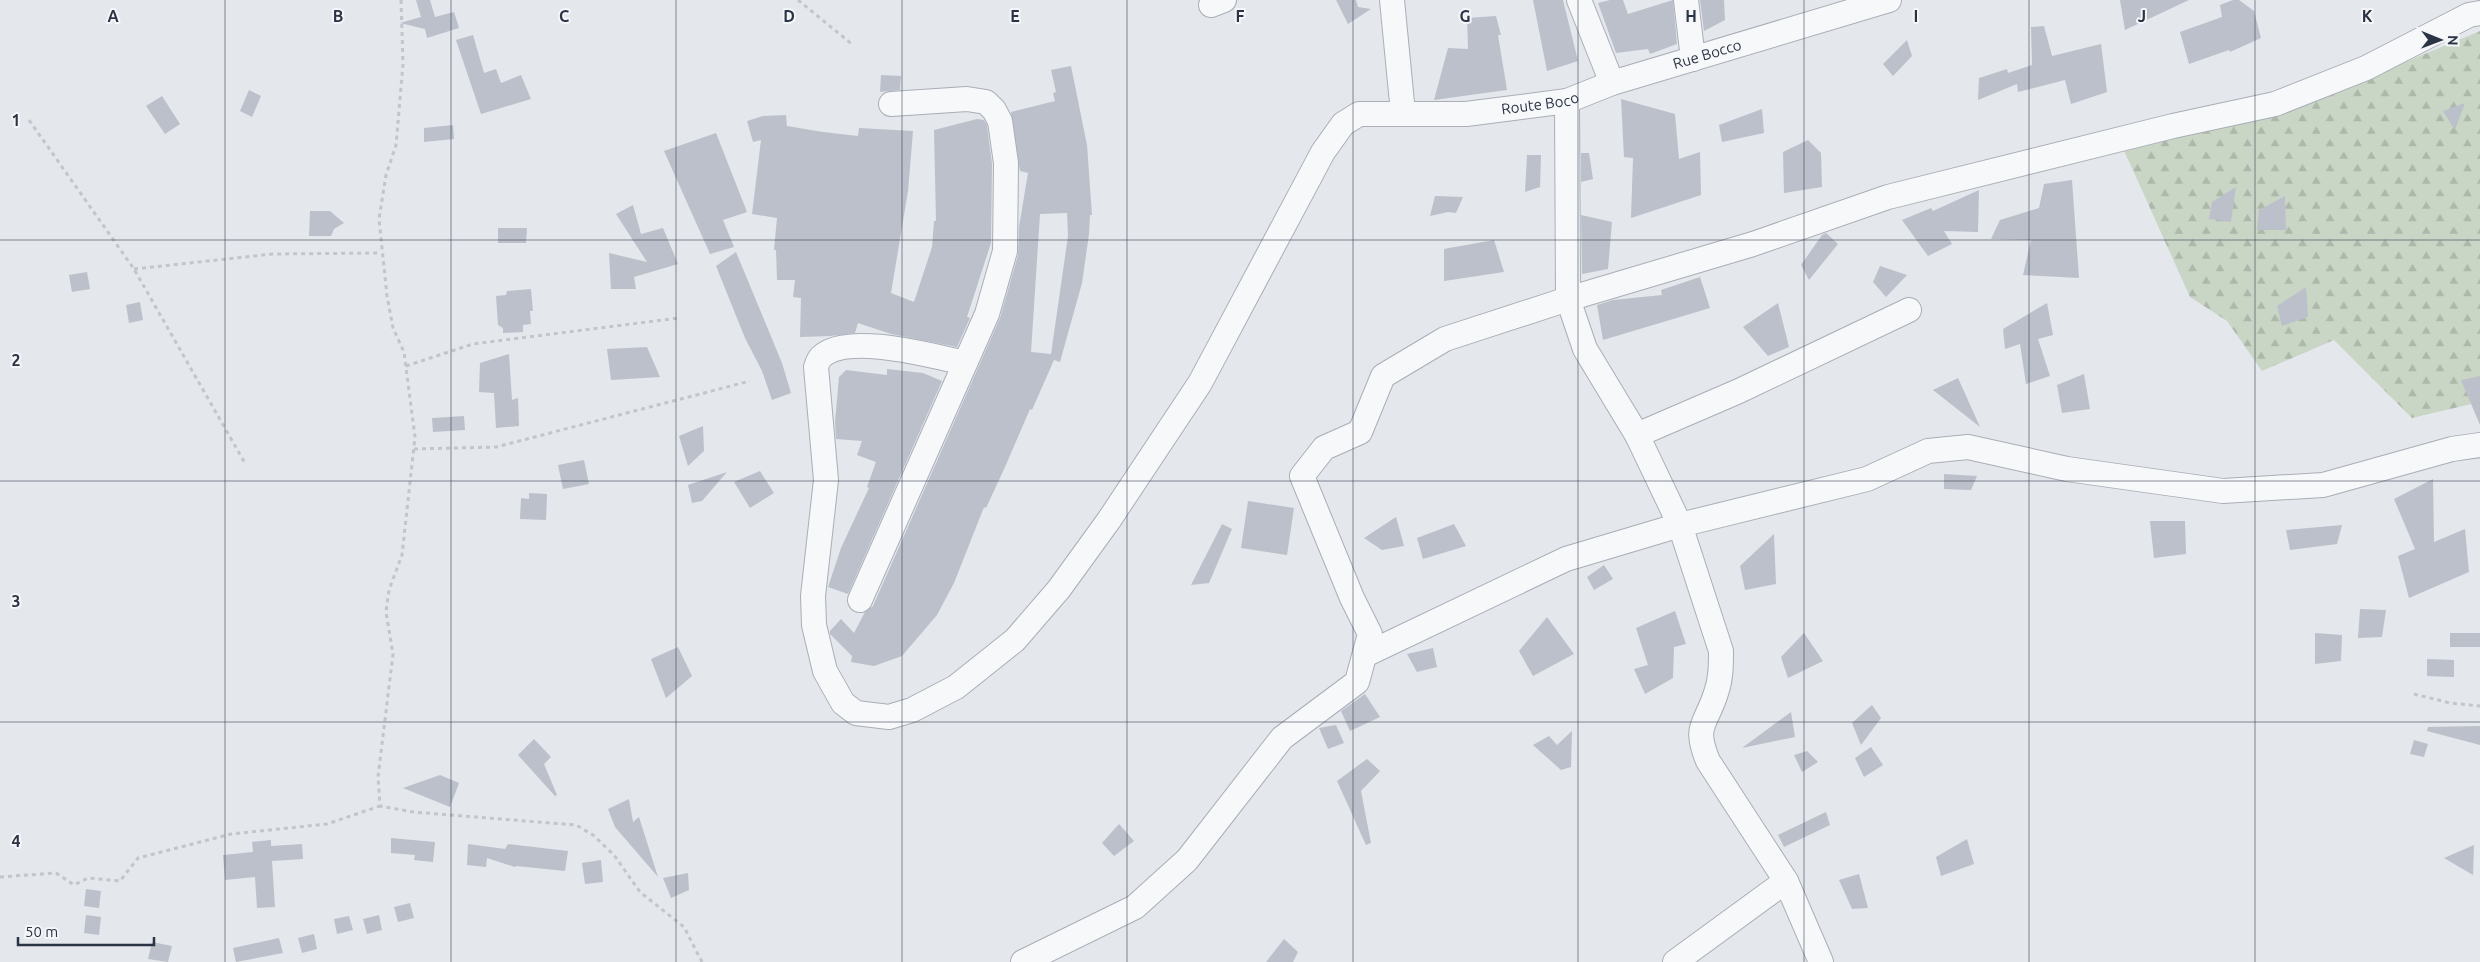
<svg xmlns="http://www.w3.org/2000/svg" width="2480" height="962" font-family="Ubuntu,sans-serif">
  <defs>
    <pattern id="forest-firs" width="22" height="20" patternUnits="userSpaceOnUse" patternTransform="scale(1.25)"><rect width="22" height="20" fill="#c9d6c5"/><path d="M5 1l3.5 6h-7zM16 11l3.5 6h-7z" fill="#adb8ab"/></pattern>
  </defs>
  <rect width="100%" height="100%" fill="#e4e7ec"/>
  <polygon fill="url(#forest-firs)" points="2480,31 2480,402 2412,418 2334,340 2262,371 2227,321 2190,297 2123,148 2326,95"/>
  <g fill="#bbc0ca" fill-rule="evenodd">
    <polygon points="416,0 430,0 435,17 454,12 459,28 427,38 425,29 400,23 421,17"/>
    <polygon points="1336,0 1356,0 1358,7 1371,9 1348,24"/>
    <polygon points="1533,0 1563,0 1578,61 1547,71"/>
    <polygon points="1610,0 1623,0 1628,14 1673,0 1677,44 1650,54 1648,49 1616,53 1598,3"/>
    <polygon points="1700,0 1724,0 1725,20 1704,31"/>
    <polygon points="2120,0 2189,0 2125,30"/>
    <polygon points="2233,0 2239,0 2254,11 2261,38 2230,52 2229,50 2189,64 2180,32 2222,17 2220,5"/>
    <polygon points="1496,16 1501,35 1498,35 1507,90 1434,100 1448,48 1468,49 1467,18"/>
    <polygon points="2044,26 2052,56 2101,44 2107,92 2071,104 2065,80 2018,92 2017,84 1978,100 1979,78 2007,69 2008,73 2032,65 2031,27"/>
    <polygon points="473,35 484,73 496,69 501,83 521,75 531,99 481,114 456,40"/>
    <polygon points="1907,40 1912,56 1893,76 1883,64"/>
    <path d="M1071,66L1087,145L1092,215H1090L1089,234L1082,283L1060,362L1054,360L1032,410L1030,409L1005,467L986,508L984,507L954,583L937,615L902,656L874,666L851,662L852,656L830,634V631L841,619L854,633L865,612L873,606L1000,318L1018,255L1019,227L1028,173L1020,171L1011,112L1055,101L1053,93L1056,92L1051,70ZM1067,213L1068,236L1051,354L1031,352L1040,214Z"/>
    <polygon points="881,75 901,76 900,90 880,92"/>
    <polygon points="249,90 261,96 252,117 240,111"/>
    <polygon points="162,96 180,124 165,134 146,106"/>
    <polygon points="1621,99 1675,114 1679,159 1700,152 1701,195 1631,218 1633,158 1624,157"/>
    <polygon points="2465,103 2455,130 2443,111"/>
    <polygon points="1762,109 1764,133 1722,142 1719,125"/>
    <polygon points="786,115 787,126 823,132 858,136 859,128 913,131 908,191 891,293 914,302 932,247 934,221 936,221 934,130 977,119 984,120 987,125 992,164 991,243 967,317 970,318 957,347 891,334 858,323 855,333 830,336 800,337 801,298 793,297 795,280 777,280 776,250 774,250 777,218 752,214 761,140 753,142 747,121 763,116"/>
    <polygon points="453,125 454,139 424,142 424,128"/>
    <polygon points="716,133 747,212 723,220 734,247 710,254 664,151"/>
    <polygon points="1808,140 1821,153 1822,187 1784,193 1783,152"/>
    <polygon points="1581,153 1589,153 1593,179 1581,182"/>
    <polygon points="1527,155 1541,155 1540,187 1525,192"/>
    <polygon points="2072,180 2079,278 2023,275 2031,240 1991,239 2000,220 2039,208 2044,184"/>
    <polygon points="2236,187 2231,222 2209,219 2212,202"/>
    <polygon points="1979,190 1978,232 1944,231 1952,244 1928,256 1902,220 1931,208 1933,211"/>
    <polygon points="1435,196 1463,197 1456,213 1448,212 1430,216"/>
    <polygon points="2285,196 2286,230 2257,230 2259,210"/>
    <polygon points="633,205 641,234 663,228 678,264 634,277 636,289 611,289 609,253 647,262 616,214"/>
    <polygon points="310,211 330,211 344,223 334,229 331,236 309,236"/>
    <polygon points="1581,215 1612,222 1608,269 1582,274"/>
    <polygon points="498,228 527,228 526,243 498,243"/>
    <polygon points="1826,233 1838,244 1809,280 1801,265 1822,235"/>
    <polygon points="1494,240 1504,272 1444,281 1444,249"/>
    <polygon points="736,252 782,363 791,393 772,400 762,371 745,338 716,266"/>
    <polygon points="1880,266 1907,275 1886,297 1873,282"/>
    <polygon points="87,272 90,289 72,292 69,275"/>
    <polygon points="1700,277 1710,308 1603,340 1597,305 1613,300 1662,295 1661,290"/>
    <polygon points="2306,287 2308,317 2282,326 2277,306"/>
    <polygon points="531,289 533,311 530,311 531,324 523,325 523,332 503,333 503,328 498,325 496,296 506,295 507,291"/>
    <polygon points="140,302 143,320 129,323 126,305"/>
    <polygon points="1778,303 1789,347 1768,356 1743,327"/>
    <polygon points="2047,303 2053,335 2038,339 2050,376 2026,384 2020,344 2005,349 2003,329"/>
    <polygon points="647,347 660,377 611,380 607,349"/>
    <polygon points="509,354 512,400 518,398 519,426 496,428 494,393 479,392 480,363"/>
    <polygon points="887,369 923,373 942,381 848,594 828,587 841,548 869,488 867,487 876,462 857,455 862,441 836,439 835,422 839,377 846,370 887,375"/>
    <polygon points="2084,374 2090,409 2062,413 2057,385"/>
    <polygon points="2480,376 2480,425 2461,380"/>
    <polygon points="1958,378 1980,427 1933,390"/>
    <polygon points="464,416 465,430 433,432 432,418"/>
    <polygon points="703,426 704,451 688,466 679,436"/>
    <polygon points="584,460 589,484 563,489 558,465"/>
    <polygon points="760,471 774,493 750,508 734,482"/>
    <polygon points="727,472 702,501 692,503 688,485"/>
    <polygon points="1944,474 1977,476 1971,490 1944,489"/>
    <polygon points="2433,479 2434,542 2465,529 2469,572 2409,598 2398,556 2415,549 2394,499"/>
    <polygon points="529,493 547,494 546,520 520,519 521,498 529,499"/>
    <polygon points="1248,501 1294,508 1287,555 1241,548"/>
    <polygon points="1396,517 1404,546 1382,550 1364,538"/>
    <polygon points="2150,521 2185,521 2186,554 2154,558"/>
    <polygon points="1222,524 1232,529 1209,583 1191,585"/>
    <polygon points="1454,524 1466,546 1423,559 1417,538"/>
    <polygon points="2342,525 2337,544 2290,550 2286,530"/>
    <polygon points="1774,534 1776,584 1745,590 1740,566"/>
    <polygon points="1604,565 1613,579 1594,590 1587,577"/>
    <polygon points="2360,609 2386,610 2382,637 2358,638"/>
    <polygon points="1675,611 1686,644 1674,647 1673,678 1645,694 1634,669 1648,665 1636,628"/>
    <polygon points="1547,617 1574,654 1533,676 1519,651"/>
    <polygon points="1804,633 1823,661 1788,678 1781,657"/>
    <polygon points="2315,633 2342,635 2341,661 2315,664"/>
    <rect x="2450" y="633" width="30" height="14"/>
    <polygon points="678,647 692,676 666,698 651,659"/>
    <polygon points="1433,648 1437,667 1417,672 1407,654"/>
    <polygon points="2427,659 2454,660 2454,677 2427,676"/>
    <polygon points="1365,694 1380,717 1350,731 1341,711"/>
    <polygon points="1872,705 1881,718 1861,745 1852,723"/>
    <polygon points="1791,712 1795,737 1742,748"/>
    <polygon points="1336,725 1344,743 1328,749 1319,728"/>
    <polygon points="2480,726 2480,745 2427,731 2428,727"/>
    <polygon points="1572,731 1571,767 1561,770 1533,745 1549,736 1557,745"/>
    <polygon points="534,739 551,757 544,764 557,795 555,796 518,755"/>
    <polygon points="2414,740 2428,744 2424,757 2410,754"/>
    <polygon points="1871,747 1883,765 1864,777 1855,758"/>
    <polygon points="1807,751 1818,762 1802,772 1794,755"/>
    <polygon points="1367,759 1380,771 1361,791 1371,843 1366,845 1337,781"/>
    <polygon points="440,775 459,783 450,807 403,788"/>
    <polygon points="629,799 633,822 639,817 658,877 615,827 608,809"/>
    <polygon points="1826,812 1830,825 1784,847 1778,835"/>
    <polygon points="1119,824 1134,841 1114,856 1102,843"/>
    <polygon points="391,838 435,842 433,862 414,860 415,855 391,853"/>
    <polygon points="1967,839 1974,864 1941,876 1936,857"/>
    <polygon points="271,840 271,846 302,844 303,859 272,861 275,907 257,908 255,877 225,880 223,855 253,852 252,842"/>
    <polygon points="468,844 505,849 508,844 568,851 565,871 516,866 515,867 487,858 486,867 467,865"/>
    <polygon points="2474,845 2473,875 2444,858"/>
    <polygon points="601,860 603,882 585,884 582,863"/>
    <polygon points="688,873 689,890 671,898 663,878"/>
    <polygon points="1859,874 1868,908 1852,909 1839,880"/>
    <polygon points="86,889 101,891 99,908 84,906"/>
    <polygon points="410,903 414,918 398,922 394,907"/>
    <polygon points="86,915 101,917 99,935 84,933"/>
    <polygon points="379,915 382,930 367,934 363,919"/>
    <polygon points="349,916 353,930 337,934 334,919"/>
    <polygon points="314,934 317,949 302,953 298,938"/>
    <polygon points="279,938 283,953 236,962 233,948"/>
    <polygon points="1284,939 1298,952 1293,962 1266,962"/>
    <polygon points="152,942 172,946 168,962 148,959"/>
  </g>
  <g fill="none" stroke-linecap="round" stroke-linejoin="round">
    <g stroke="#a9aeb7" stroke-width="26">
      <g id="minor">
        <polyline points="1392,0 1403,113"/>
        <polyline points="1579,0 1612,83"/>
        <polyline points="1686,0 1693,59"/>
        <polyline points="1211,5 1224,0"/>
        <path d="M1567,101L1568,299L1585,349L1637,435L1680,525L1721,651C1721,665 1721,679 1716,693C1706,725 1693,725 1708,761L1786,881L1821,962"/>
        <path id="s1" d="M965,363C932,356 847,332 821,357C819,359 817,364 816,367L826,480L813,596L814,625L825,671L843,703L856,713L889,717L912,710L956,687L1015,640L1059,589L1109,520L1200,383L1323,152L1343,124L1359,114H1466L1567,101L1612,83L1889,0"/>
        <polyline points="1637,435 1739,391 1909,310"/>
        <polyline points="860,600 987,314 1005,251 1006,163 1000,121 994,110 986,102 967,99 891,104"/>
        <polyline points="1365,655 1566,559 1680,525 1867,479 1928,451 1968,447 2067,469 2223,491 2323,485 2452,449 2480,445"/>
        <polyline points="1023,962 1135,907 1187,860 1282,738 1357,682 1370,634 1352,598 1302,476 1324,448 1360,432 1383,376 1445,339 1568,299 1753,244 1888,197 2173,126 2275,104 2366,68 2469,15 2480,13"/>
        <polyline points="1675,962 1786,881"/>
      </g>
    </g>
    <g stroke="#c2c5cb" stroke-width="3" stroke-dasharray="4 4" stroke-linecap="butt">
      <polyline points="401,0 403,64 396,145 386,175 379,219 387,296 393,328 404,352 415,437 402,555 389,590 386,612 393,654 378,777 380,806 413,812 576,825 593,835 614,855 640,892 684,927 702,962"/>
      <polyline points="798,0 853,45"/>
      <polyline points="29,120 134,269 246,465"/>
      <polyline points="134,269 273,254 381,253"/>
      <polyline points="406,366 473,344 678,318"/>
      <polyline points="414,449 496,447 750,381"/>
      <polyline points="2414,694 2450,703 2480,706"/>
      <polyline points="0,877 56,873 74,885 88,878 120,881 138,858 231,834 327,824 380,806"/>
    </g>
    <use href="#minor" stroke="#f7f8fa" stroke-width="24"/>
  </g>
  <path fill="none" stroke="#2b3445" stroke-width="1" stroke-opacity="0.55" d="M225,0V962M451,0V962M676,0V962M902,0V962M1127,0V962M1353,0V962M1578,0V962M1804,0V962M2029,0V962M2255,0V962M0,240H2480M0,481H2480M0,722H2480"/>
  <g text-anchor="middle" stroke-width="4" stroke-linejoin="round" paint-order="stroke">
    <g font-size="15" fill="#2b3445" stroke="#f4f6f9">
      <text dy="5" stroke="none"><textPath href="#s1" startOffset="1690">Rue Bocco</textPath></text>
      <text dy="5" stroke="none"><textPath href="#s1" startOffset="1515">Route Boco</textPath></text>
    </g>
  </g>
  <g font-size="16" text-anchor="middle" font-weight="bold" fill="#2b3445" stroke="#f4f6f9" stroke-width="4" stroke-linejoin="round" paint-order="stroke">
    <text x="113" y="22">A</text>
    <text x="338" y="22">B</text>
    <text x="564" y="22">C</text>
    <text x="789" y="22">D</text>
    <text x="1015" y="22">E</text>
    <text x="1240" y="22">F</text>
    <text x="1465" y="22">G</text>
    <text x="1691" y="22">H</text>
    <text x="1916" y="22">I</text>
    <text x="2142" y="22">J</text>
    <text x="2367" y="22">K</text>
    <text x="16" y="126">1</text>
    <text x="16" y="366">2</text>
    <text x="16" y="607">3</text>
    <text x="16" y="847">4</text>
  </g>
  <g transform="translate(2440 40) rotate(91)" stroke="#f4f6f9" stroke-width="4" paint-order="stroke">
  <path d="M0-4L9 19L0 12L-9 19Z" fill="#2b3445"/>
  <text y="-8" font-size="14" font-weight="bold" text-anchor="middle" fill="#2b3445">N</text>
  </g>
  <path d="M18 937v8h136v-8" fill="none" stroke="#2b3445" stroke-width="2.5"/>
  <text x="25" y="937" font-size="15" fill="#2b3445" stroke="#f4f6f9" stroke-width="4" paint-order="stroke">50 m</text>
</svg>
